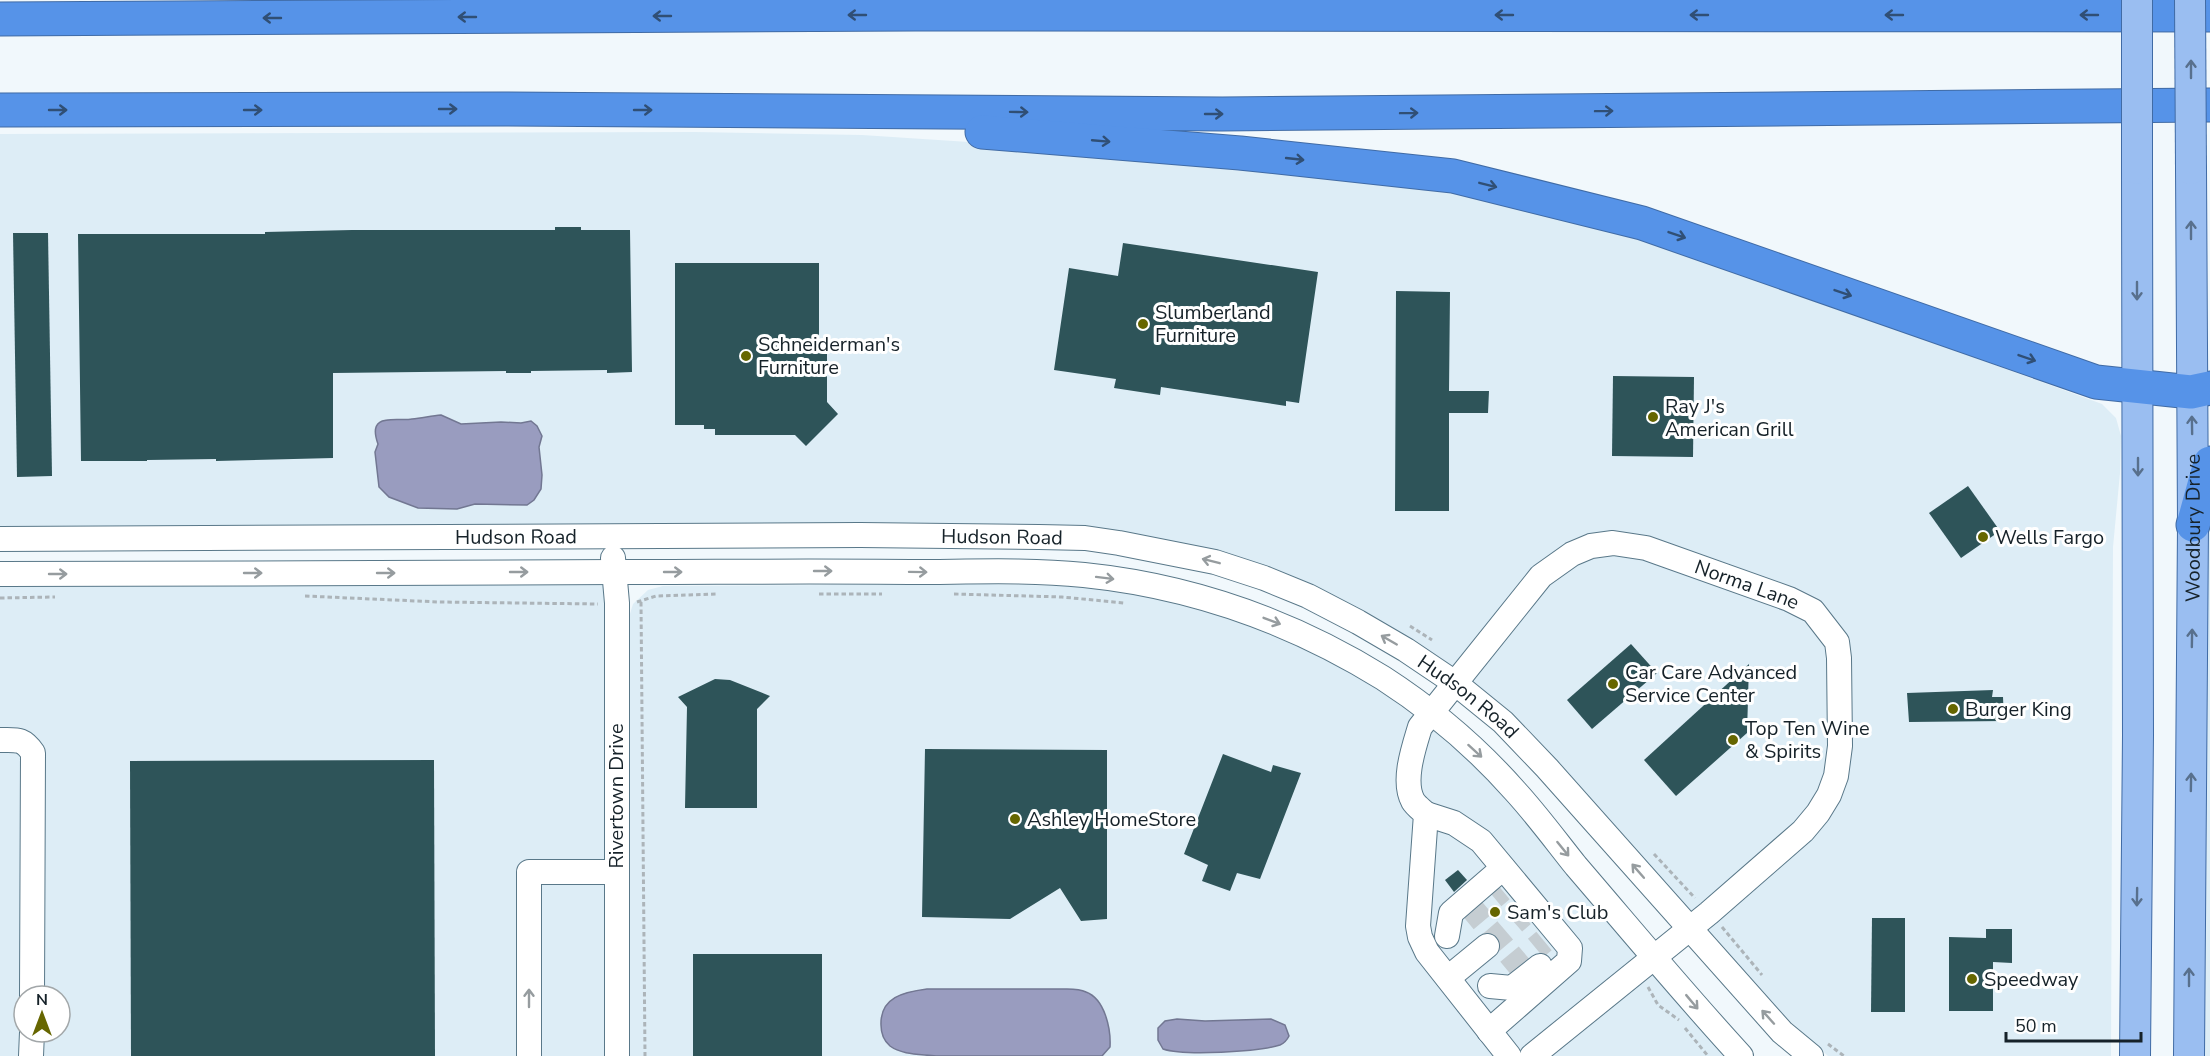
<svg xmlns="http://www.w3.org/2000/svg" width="2210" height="1056" font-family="'Nunito Sans',sans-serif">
  <rect width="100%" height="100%" fill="#f1f8fc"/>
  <g fill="#ddedf6" fill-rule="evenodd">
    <polygon points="695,132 862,135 1284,163 1579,213 2102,404 2116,418 2121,436 2120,473 2113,547 2111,1056 1828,1056 1779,1011 1503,707 1441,658 1357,607 1284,573 1216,550 1115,530 1054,525 0,527 0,134"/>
    <polygon points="2210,463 2210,1056 2189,1056"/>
    <path d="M614,572L617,1056H0V574ZM24,996H60V1032H24Z"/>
    <polygon points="987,584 1090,587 1175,602 1229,617 1295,644 1357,676 1393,700 1461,752 1497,788 1724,1056 629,1056 629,617 633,604 648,590 663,586"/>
  </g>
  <g fill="#999cbf" stroke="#727792" stroke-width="1.5">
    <path d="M441,415L461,424L501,422L521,423L531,421L537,426L542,436L539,447L542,475L541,489L534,500L527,505L475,504L457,509L418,508L389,497L379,487L375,452L378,444C366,411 397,422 412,419C422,418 431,416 441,415Z"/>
    <path d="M927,989H1067C1073,989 1080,989 1086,992C1105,999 1111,1029 1110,1047L1102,1056H936C921,1054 902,1055 890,1046C883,1040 881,1033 881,1025C880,997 904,992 927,989Z"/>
    <path d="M1177,1019L1205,1021L1271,1019L1285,1025L1289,1036C1287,1040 1285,1043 1280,1045C1258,1052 1184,1056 1163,1049L1158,1040V1028L1165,1021Z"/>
  </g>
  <g fill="#2e5459">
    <polygon points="555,227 581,227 581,230 630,230 632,372 607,373 607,370 531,371 531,373 506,373 506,371 333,373 333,458 216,461 216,459 147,460 147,461 81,461 78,234 265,234 265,232 352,230 555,230"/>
    <polygon points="13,233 48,233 52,476 17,477"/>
    <polygon points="1123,243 1318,272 1299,403 1286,401 1286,406 1161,387 1160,395 1114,388 1116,379 1054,370 1069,268 1118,276"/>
    <polygon points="675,263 819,263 819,340 827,340 827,402 838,414 806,446 795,435 715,435 715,429 704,429 704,425 675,425"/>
    <polygon points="1396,291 1450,292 1449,391 1489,391 1488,413 1449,413 1449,511 1395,511"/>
    <polygon points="1613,376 1694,377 1693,457 1612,456"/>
    <polygon points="1968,486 2000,531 1961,558 1929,513"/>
    <polygon points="1631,644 1657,673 1592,729 1567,700"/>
    <polygon points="1749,664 1747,733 1676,796 1644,760"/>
    <polygon points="715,679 730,680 770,696 757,709 757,808 685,808 687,707 678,697"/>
    <polygon points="1993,690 1992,697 2003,697 2004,721 1909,722 1907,693"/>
    <polygon points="925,749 1107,750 1107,919 1081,921 1060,888 1010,919 922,917"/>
    <polygon points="1223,754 1271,772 1273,765 1301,773 1260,879 1237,873 1230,891 1202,881 1208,865 1184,854"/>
    <polygon points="434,760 435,1056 131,1056 130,761"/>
    <polygon points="1458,870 1467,880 1454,892 1445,880"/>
    <polygon points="1872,918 1905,918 1905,1012 1871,1012"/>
    <polygon points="1986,929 2012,929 2012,963 1993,962 1993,1011 1949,1011 1949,937 1986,938"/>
    <rect x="693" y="954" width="129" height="102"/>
  </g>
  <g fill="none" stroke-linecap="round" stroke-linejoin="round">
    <g stroke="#c5cdd2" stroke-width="24" stroke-dasharray="24 12" stroke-linecap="butt">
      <polyline points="1466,920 1502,890"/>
      <polyline points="1487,946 1523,915"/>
      <polyline points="1508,971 1544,941"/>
    </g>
    <g stroke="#597889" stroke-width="26">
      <g id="minor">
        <path id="s1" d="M0,539L860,535L1039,537L1085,538L1119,543L1215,562L1264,578L1308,596L1358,622L1406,650L1455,683L1503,722L1547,768L1782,1032L1811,1056"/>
        <polyline points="613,558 617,603 617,1056"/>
        <path d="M0,574C206,574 413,573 619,572C716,572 813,571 910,572C967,572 1026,569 1084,575C1191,586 1291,621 1383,678C1431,709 1477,748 1515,791C1537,815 1556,841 1576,866C1631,930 1684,994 1741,1056"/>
        <path d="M0,740C17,740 23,738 33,753L32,996"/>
        <polyline points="1426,814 1454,823 1481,841 1570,948 1569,961 1489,1031"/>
        <polyline points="1447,936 1451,913 1503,868"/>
        <polyline points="1448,978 1487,946"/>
        <polyline points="1490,986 1512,988 1540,966"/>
        <polyline points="31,1056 32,1032"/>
        <polyline points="529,1056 529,872 615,872"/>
        <path id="s2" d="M1509,1056L1427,952L1420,937L1418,926L1426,814C1422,810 1416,806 1413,801C1402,781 1414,747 1420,727L1541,576L1572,554L1591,546L1613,543L1646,548L1789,599L1813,611L1837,642L1839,658L1840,746L1836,776L1829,795L1818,813L1803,831L1709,913L1532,1056"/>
      </g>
    </g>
    <g stroke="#406ba5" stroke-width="32">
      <g id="major">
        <polyline points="2135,1056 2138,735 2137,169"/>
        <path id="s3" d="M2189,1056L2193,525L2191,169"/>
      </g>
    </g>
    <g stroke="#406ba5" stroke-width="35">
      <g id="highway">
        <polyline points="0,19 915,14 2210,15"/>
        <polyline points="0,110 505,109 1222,114 2210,105"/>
        <polyline points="982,132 1240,153 1453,176 1642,223 2096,382 2191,392 2210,388"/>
        <polyline points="2193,525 2210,463"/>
      </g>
    </g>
    <g stroke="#acb4b9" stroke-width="3" stroke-dasharray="4.5 3" stroke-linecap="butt">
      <polyline points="819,594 882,594"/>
      <polyline points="954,594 1062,597 1124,603"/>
      <polyline points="305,596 439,602 598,604"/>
      <polyline points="0,598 55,597"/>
      <polyline points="637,602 656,596 717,594"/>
      <polyline points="641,602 645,1056"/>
      <polyline points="1410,626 1432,640"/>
      <polyline points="1654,854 1695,898"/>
      <polyline points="1722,927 1762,975"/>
      <polyline points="1648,987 1658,1005 1679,1020"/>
      <polyline points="1685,1028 1708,1056"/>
      <polyline points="1828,1044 1844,1056"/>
    </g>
    <use href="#minor" stroke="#fff" stroke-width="24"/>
    <use href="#major" stroke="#9abef1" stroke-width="30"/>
    <use href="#highway" stroke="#5693e8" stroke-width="33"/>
    <g stroke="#406ba5" stroke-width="32" stroke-linecap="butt">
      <g id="major-bridge">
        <polyline points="2137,0 2137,169"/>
        <polyline points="2190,0 2191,169"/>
      </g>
    </g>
    <use href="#major-bridge" stroke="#9abef1" stroke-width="30"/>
  </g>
  <defs><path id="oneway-shaft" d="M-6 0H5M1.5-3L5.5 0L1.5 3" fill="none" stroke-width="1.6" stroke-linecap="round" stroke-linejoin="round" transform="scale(1.5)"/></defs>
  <g stroke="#304f75">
    <use href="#oneway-shaft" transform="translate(857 15) rotate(180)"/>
    <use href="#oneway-shaft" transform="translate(1504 15) rotate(-180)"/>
    <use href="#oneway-shaft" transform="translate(1699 15) rotate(-180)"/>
    <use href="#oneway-shaft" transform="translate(1894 15) rotate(-180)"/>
    <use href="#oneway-shaft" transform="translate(2089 15) rotate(-180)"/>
    <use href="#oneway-shaft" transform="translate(662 16) rotate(180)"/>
    <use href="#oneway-shaft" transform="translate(467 17) rotate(180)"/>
    <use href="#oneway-shaft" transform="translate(272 18) rotate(180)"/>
    <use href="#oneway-shaft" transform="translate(448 109)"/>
    <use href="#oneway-shaft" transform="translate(58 110)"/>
    <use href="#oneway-shaft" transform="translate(253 110)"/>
    <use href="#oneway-shaft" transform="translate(643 110)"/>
    <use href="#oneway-shaft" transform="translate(1604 111) rotate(-1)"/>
    <use href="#oneway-shaft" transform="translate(1019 112) rotate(1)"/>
    <use href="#oneway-shaft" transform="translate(1409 113) rotate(-1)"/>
    <use href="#oneway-shaft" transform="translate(1214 114)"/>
    <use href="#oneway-shaft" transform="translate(1101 141) rotate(5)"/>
    <use href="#oneway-shaft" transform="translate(1295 159) rotate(6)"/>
    <use href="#oneway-shaft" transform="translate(1488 185) rotate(14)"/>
    <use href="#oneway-shaft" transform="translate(1677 235) rotate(19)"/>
    <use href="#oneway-shaft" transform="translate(1843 293) rotate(19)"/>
    <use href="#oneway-shaft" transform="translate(2027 358) rotate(19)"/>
  </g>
  <g stroke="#58708d">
    <use href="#oneway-shaft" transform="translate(2191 69) rotate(-90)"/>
    <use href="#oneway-shaft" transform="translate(2191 230) rotate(-90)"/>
    <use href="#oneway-shaft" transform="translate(2137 291) rotate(90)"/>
    <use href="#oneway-shaft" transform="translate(2192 425) rotate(-91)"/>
    <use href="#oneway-shaft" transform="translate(2138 467) rotate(90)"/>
    <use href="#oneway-shaft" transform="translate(2192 638) rotate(-89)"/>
    <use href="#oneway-shaft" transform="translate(2191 782) rotate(-89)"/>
    <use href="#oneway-shaft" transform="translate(2137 897) rotate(91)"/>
    <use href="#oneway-shaft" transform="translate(2189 977) rotate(-90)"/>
  </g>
  <g stroke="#969c9f">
    <use href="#oneway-shaft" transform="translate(1211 561) rotate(-166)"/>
    <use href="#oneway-shaft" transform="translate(823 571)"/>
    <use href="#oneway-shaft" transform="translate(519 572)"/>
    <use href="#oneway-shaft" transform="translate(673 572)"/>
    <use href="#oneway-shaft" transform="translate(918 572) rotate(1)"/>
    <use href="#oneway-shaft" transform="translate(253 573)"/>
    <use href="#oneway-shaft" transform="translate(386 573)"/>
    <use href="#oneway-shaft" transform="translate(58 574)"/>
    <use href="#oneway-shaft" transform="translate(1105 578) rotate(7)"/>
    <use href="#oneway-shaft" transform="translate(1272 621) rotate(21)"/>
    <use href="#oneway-shaft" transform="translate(1389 640) rotate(-150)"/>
    <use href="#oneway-shaft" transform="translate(1475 751) rotate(42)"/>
    <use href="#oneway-shaft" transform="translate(1563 849) rotate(51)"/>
    <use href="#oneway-shaft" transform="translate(1638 871) rotate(-131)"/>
    <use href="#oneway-shaft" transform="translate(529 998) rotate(-90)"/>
    <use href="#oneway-shaft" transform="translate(1692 1002) rotate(50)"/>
    <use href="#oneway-shaft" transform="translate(1768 1017) rotate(-132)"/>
  </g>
  <g fill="#660" stroke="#fff" stroke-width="2">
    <circle cx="1143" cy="324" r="6"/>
    <circle cx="746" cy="356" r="6"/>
    <circle cx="1653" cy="417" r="6"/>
    <circle cx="1983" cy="537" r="6"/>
    <circle cx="1613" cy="684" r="6"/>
    <circle cx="1953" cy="709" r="6"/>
    <circle cx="1733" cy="740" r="6"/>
    <circle cx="1015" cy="819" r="6"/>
    <circle cx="1495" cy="912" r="6"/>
    <circle cx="1972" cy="979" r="6"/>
  </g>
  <g text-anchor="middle" stroke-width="6" stroke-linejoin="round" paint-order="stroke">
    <g font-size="20" fill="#162229" stroke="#fff" text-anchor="start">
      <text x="1155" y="319">Slumberland<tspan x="1155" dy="23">Furniture</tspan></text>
      <text x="758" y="351">Schneiderman's<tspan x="758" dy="23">Furniture</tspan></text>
      <text x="1665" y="413">Ray J's<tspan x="1665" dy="23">American Grill</tspan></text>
      <text x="1995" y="544">Wells Fargo</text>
      <text x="1625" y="679">Car Care Advanced<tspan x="1625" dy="23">Service Center</tspan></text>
      <text x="1965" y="716">Burger King</text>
      <text x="1745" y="735">Top Ten Wine<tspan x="1745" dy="23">&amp; Spirits</tspan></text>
      <text x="1027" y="826">Ashley HomeStore</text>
      <text x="1507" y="919">Sam's Club</text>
      <text x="1984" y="986">Speedway</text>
    </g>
    <g font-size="20" fill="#162229" stroke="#fff">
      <text dy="7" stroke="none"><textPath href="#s3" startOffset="528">Woodbury Drive</textPath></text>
      <text dy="7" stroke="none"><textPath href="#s1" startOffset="516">Hudson Road</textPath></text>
      <text dy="7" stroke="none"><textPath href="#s1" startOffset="1002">Hudson Road</textPath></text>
      <text dy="7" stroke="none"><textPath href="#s2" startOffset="782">Norma Lane</textPath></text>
      <text dy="7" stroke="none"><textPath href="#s1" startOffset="1506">Hudson Road</textPath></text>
      <text transform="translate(616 796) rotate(-90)" y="7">Rivertown Drive</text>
    </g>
  </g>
  <g transform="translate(42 1014)"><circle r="28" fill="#ffffff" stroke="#a2a7a9" stroke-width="1.5"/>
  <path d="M0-4.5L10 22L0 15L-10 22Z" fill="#666600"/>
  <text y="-9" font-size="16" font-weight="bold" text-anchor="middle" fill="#162229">N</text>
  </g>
  <path d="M2006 1032v9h135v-9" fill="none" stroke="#162229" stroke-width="3"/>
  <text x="2015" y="1032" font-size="18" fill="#162229" stroke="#ffffff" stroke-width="4.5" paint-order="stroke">50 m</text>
</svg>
